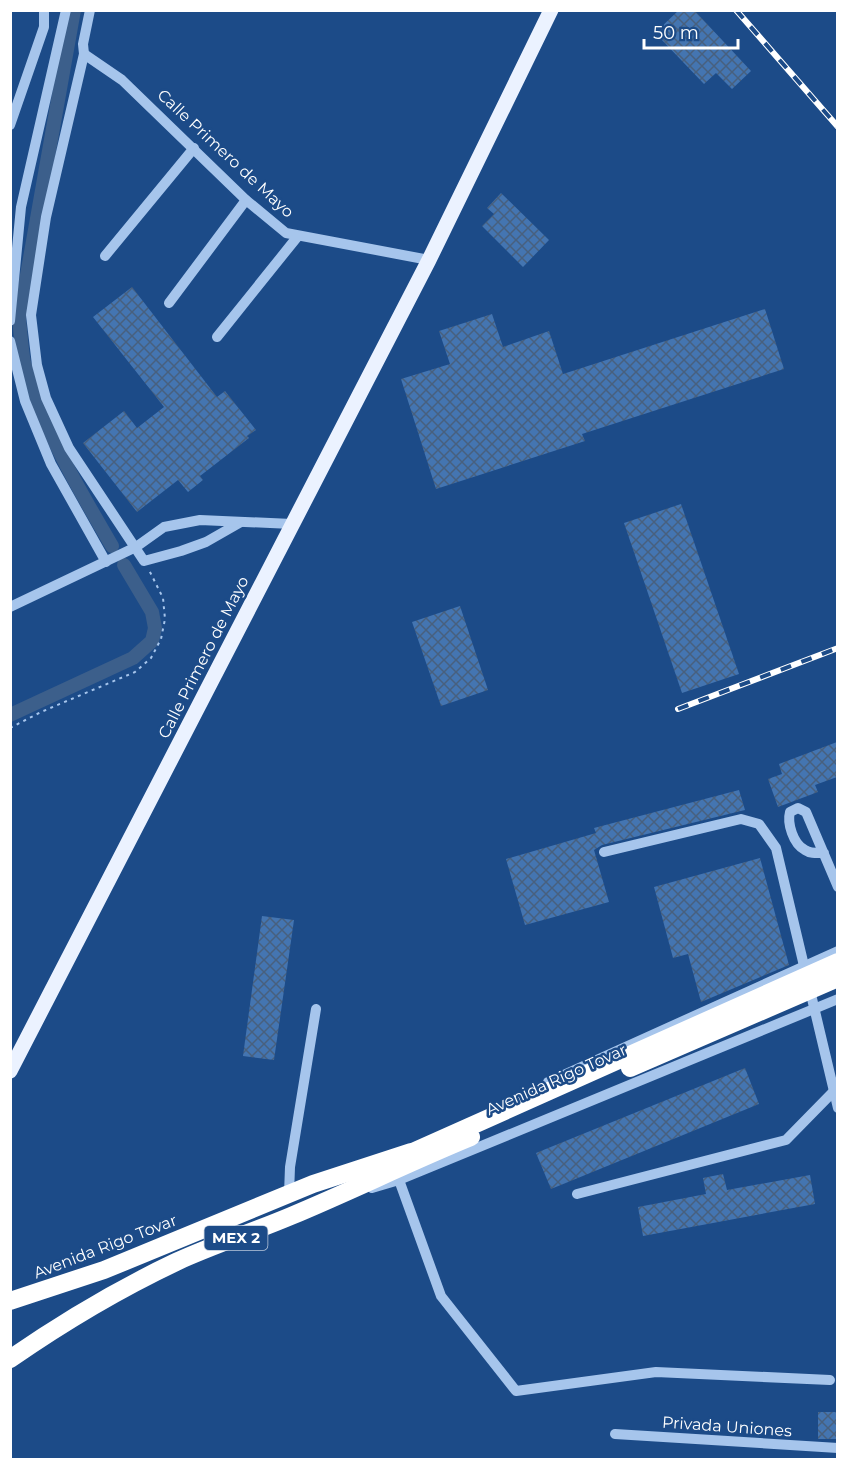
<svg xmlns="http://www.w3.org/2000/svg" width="848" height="1470" font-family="Montserrat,sans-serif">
  <defs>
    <pattern id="building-cross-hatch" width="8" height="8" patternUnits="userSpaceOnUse" patternTransform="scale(1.5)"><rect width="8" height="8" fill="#4475b1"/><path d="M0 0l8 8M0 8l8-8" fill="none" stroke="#48607e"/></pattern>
  </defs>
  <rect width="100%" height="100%" fill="#1c4b88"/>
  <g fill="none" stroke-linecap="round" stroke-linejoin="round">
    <g stroke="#3c5f8b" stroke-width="14">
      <path d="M74,10L19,320C21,334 21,348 24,362C42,427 78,488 112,546"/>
      <polyline points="10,715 133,658 152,641 155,628 152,612 124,565"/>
    </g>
  </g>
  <g fill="url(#building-cross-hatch)">
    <polygon points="679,10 694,10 751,71 732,89 716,73 704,84 661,39 664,36 658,30"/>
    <polygon points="501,193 549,240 523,267 482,226 494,214 487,208"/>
    <polygon points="132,287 217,397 225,391 256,430 247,436 249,438 200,476 203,480 188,492 178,480 137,512 83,443 124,411 137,428 164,407 93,317"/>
    <polygon points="765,309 784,369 582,434 585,441 436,489 401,379 450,364 439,331 492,314 503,347 549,331 563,374"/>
    <polygon points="681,504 739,674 682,693 624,523"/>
    <polygon points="460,606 488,690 441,706 412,622"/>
    <polygon points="837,742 837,777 815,785 818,792 778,807 768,779 782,774 779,764"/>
    <polygon points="739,790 745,810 602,845 594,850 609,902 525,925 506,859 596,833 594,828"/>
    <polygon points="760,858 789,965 701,1002 688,954 673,958 654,887"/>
    <polygon points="262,916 294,920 274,1060 243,1056"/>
    <polygon points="745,1068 759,1104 551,1189 536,1153"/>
    <polygon points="723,1174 727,1190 810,1175 815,1204 643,1236 638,1207 706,1194 703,1178"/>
    <rect x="818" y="1412" width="19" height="27"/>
  </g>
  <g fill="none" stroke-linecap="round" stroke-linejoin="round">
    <polyline stroke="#a6c5ec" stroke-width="2" stroke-dasharray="3 4.5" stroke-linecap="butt" points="10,728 41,712 135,672 151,658 161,639 165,619 163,598 149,570"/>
    <g stroke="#a6c5ec" stroke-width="10">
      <polyline points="90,10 83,44 84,54 46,217 31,315 37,365 46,398 69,448 144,561 181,551 206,542 241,522"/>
      <polyline points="84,54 122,80 246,200 286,233 429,260"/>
      <polyline points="10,125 44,27 44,10"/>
      <polyline points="105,256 194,148"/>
      <polyline points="169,303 246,200"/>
      <polyline points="10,321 21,207 66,10"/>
      <polyline points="217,337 298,236"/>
      <polyline points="10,341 25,401 51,464 106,562"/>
      <polyline points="10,607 136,547 164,527 200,520 292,524"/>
      <polyline points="604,852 741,819 759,824 776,848 805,970"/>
      <path d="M824,853C817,853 811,854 805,850C793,844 787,823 790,812L798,808L806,812L838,887"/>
      <polyline points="809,986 838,1108"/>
      <polyline points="548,1082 838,951"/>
      <polyline points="399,1180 441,1296 516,1391 656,1372 830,1380"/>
      <polyline points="372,1188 399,1180 838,999"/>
      <polyline points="289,1194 290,1167 316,1009"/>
      <polyline points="577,1194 786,1140 834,1091 837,1090"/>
      <polyline points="615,1434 838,1448"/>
    </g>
    <polyline stroke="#ebf2ff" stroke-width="15" points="10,1071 429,260 551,10"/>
    <g stroke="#fff" stroke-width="18">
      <polyline points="10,1301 104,1270 313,1184 411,1152"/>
      <path d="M10,1359C62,1323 119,1289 176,1262C213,1245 253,1232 291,1216C351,1191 410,1162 471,1137"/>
    </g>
    <g stroke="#fff" stroke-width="6">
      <g id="rail">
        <polyline points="736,10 838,127"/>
        <polyline points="678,709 838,648"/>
      </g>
    </g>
    <use href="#rail" stroke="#1c4b88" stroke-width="4" stroke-dasharray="11" stroke-linecap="butt"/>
    <g stroke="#fff" stroke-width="18">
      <polyline points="630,1068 838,978"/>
      <polyline points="415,1151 838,962"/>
    </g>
  </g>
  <g text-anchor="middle" stroke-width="5" stroke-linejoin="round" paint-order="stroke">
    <rect fill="#1c4b88" stroke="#bbc9db" stroke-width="1.5" x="204.5" y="1226" width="63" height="24" rx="4.5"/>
    <g font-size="15" font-weight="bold" fill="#fff">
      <text x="236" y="1243">MEX 2</text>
    </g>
    <g font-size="16" fill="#fff" stroke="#1c4b88">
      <text transform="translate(226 153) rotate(43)" y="6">Calle Primero de Mayo</text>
      <text transform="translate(203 657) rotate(-63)" y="6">Calle Primero de Mayo</text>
      <text transform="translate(556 1079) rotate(-24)" y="6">Avenida Rigo Tovar</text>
      <text transform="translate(105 1246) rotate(-21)" y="6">Avenida Rigo Tovar</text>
      <text transform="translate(727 1426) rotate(4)" y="6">Privada Uniones</text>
    </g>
  </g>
  <rect width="848" height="1470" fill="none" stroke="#ffffff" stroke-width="24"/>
  <path d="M644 39v9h94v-9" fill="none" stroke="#ffffff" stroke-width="3"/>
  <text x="653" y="39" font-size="18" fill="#ffffff" stroke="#1c4b88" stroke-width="4.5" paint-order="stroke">50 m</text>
</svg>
